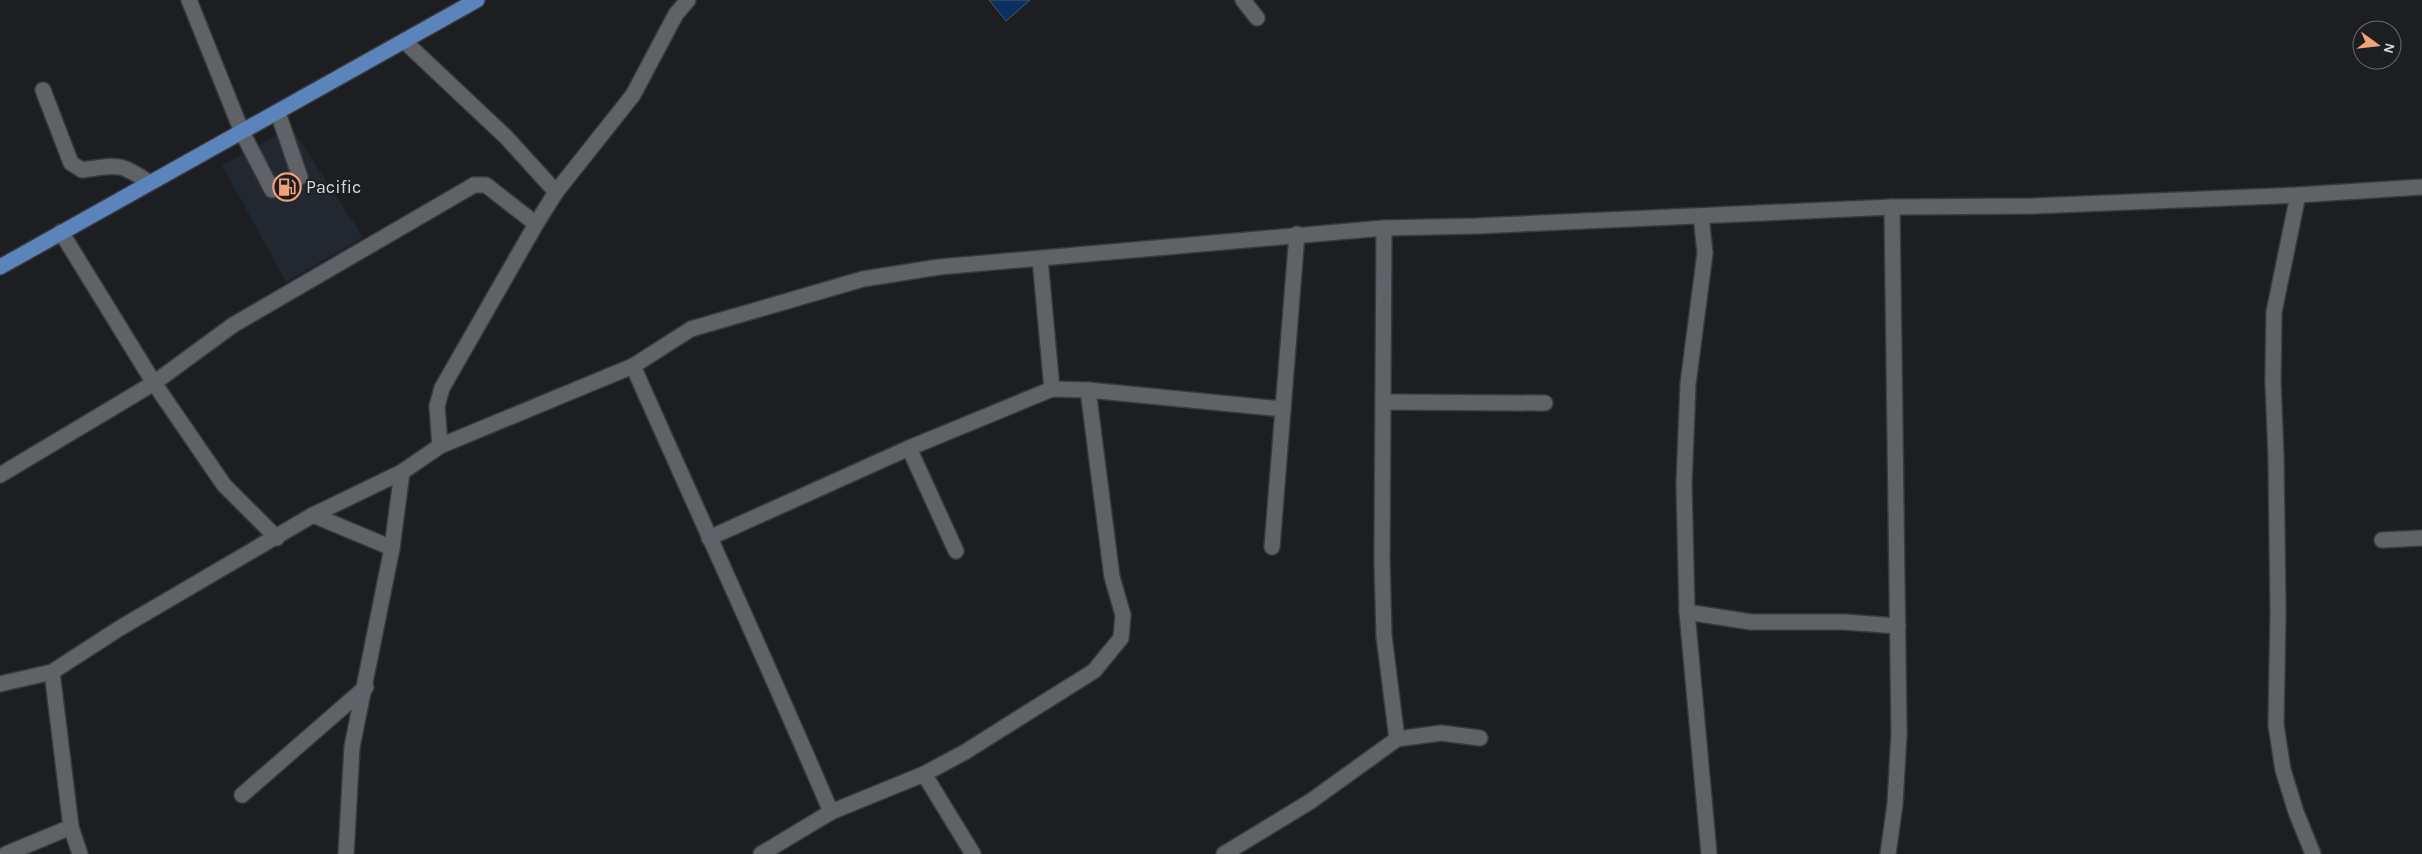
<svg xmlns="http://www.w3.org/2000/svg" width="2422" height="854" font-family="Karla,sans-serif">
  <rect width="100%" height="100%" fill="#1c1e22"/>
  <polygon fill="#222830" points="291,127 363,237 286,282 222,165"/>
  <polygon fill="#0a3162" stroke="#53565a" points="989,0 1030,0 1006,21"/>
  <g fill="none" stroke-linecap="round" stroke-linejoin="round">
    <g stroke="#383a3d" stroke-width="18">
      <g id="minor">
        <polyline points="189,0 242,132 272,190 300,177 278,113"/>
        <polyline points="1243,0 1257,18"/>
        <polyline points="404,41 506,137 556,192"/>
        <path d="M43,90L71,163L82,170C119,165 119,162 150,183"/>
        <polyline points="2298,195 2274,312 2273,382 2276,457 2278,613 2276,725 2283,770 2296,812 2313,854"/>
        <polyline points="1701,216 1705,253 1688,384 1684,484 1687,612 1709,854"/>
        <polyline points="1384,228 1382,561 1384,636 1397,739"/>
        <polyline points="61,232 154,383 224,485 277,538"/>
        <polyline points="1040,259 1052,389"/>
        <path d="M633,366C699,515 767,662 831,812"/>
        <polyline points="1384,402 1545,403"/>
        <polyline points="440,446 437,406 442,388 536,224 556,192 633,95 676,14 688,0"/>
        <polyline points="909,448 956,551"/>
        <polyline points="0,475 154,383 233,325 474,185 486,185 536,224"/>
        <polyline points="313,515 392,548"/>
        <polyline points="709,538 909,448 1052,389 1088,390 1283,409"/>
        <polyline points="2382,540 2422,538"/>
        <polyline points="1272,547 1297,234"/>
        <polyline points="1687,612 1751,622 1844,622 1898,626"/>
        <polyline points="52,672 71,827 80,854"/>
        <polyline points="0,684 52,672 120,628 313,515 402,472 440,446 633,366 691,329 863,279 939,267 1384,228 1477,226 1892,207 2033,206 2298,195 2422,187"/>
        <polyline points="924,774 973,854"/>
        <polyline points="242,795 366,687"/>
        <polyline points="6,854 71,827"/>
        <polyline points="346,854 352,747 392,548 402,472"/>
        <polyline points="761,854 831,812 924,774 965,752 1094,671 1121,638 1123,615 1112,577 1088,390"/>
        <polyline points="1224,854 1311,801 1397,739 1441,733 1480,738"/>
        <polyline points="1888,854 1895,804 1899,734 1892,207"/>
      </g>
    </g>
    <g stroke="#383a3d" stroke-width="18">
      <polyline id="major" points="0,267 477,0"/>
    </g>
    <use href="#minor" stroke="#5f6266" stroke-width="15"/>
    <use href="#major" stroke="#5b84bd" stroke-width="15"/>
  </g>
  <defs>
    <g id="fuel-ring" transform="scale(1.4375)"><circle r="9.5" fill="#1c1e22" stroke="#f1a27b" stroke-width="1.5"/><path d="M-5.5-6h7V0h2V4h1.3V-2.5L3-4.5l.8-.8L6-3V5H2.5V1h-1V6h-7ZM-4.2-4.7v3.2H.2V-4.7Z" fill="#f1a27b"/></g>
  </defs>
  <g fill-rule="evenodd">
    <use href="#fuel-ring" x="287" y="187"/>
  </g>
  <g text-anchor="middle" stroke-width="4" stroke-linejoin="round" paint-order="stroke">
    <g font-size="18" fill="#d6d8da" stroke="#1c1e22" text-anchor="start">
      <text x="306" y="193">Pacific</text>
    </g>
  </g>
  <g transform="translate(2377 45) rotate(105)"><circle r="24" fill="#1c1e22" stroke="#66686c"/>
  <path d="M0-4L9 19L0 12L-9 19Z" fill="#f1a27b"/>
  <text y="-8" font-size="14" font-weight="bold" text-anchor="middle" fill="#d6d8da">N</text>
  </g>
</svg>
